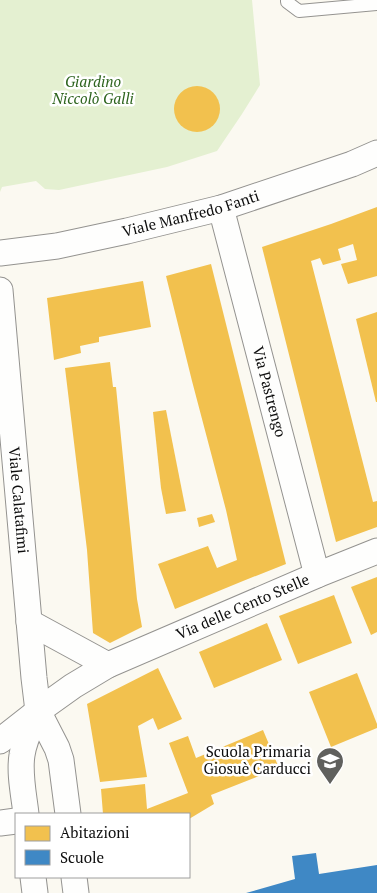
<svg xmlns="http://www.w3.org/2000/svg" width="377" height="893" font-family="'PT Serif',serif">
  <rect width="100%" height="100%" fill="#fbf9f1"/>
  <polygon fill="#e4f0d1" points="0,0 252,0 260,85 242,114 217,151 167,167 59,190 45,189 36,181 2,187 0,192"/>
  <g fill="#f2c14e">
    <circle cx="197" cy="109" r="23"/>
    <polygon points="377,207 377,276 348,284 341,264 357,260 353,244 338,249 341,260 323,265 320,258 311,261 373,502 377,501 377,527 336,542 262,247 331,224"/>
    <polygon points="211,264 286,564 243,581 175,609 158,564 208,546 217,568 237,560 226,510 192,381 166,276"/>
    <polygon points="143,281 151,327 99,337 99,342 80,346 81,353 54,360 47,298"/>
    <polygon points="377,312 377,402 376,402 356,319"/>
    <polygon points="110,362 113,387 116,387 137,599 142,627 110,643 93,633 87,550 65,368"/>
    <polygon points="166,410 186,511 166,514 161,488 153,412"/>
    <polygon points="212,514 215,522 199,527 197,518"/>
    <polygon points="377,577 377,632 371,635 351,587"/>
    <polygon points="334,595 352,643 298,664 279,616"/>
    <polygon points="267,623 282,660 214,688 199,652"/>
    <polygon points="158,668 182,719 158,730 153,718 138,726 147,777 100,782 87,704"/>
    <polygon points="357,673 377,724 377,728 331,747 309,692"/>
    <polygon points="263,730 279,768 211,795 214,804 189,819 189,814 103,814 101,789 145,784 147,809 188,793 169,743 188,736 196,758"/>
  </g>
  <polygon fill="#3f88c5" points="316,853 319,874 377,865 377,893 246,893 295,879 292,856"/>
  <g fill="none" stroke-linecap="round" stroke-linejoin="round">
    <g stroke="#949390" stroke-width="14">
      <polyline id="lane" points="287,0 287,2 299,11 377,4"/>
    </g>
    <g stroke="#949390" stroke-width="27">
      <g id="street">
        <path id="s1" d="M221,208L317,575"/>
        <path id="s2" d="M0,253L57,246L127,231L221,208L352,164L377,153"/>
        <path id="s3" d="M0,290L34,678L38,711L57,748L61,760L68,814"/>
        <polyline points="29,622 108,665"/>
        <path id="s4" d="M0,741L38,711L73,686L108,665L317,575L377,551"/>
        <path d="M26,814C24,796 19,773 22,755C24,740 31,727 37,713"/>
        <polyline points="0,823 16,821"/>
        <polyline points="33,877 35,893"/>
        <polyline points="74,877 76,893"/>
      </g>
    </g>
    <use href="#lane" stroke="#fefefd" stroke-width="12"/>
    <use href="#street" stroke="#fefefd" stroke-width="25"/>
  </g>
  <defs>
    <g id="school-pin" transform="scale(1.4375)"><path d="M0 17L-7.5 6A9.5 9.5 0 1 1 7.5 6Z" fill="#60605d" stroke="#fff"/><path d="M0-5L7-2L0 1L-7-2ZM-4 1L0 2.5L4 1V4Q0 6-4 4Z" fill="#fff"/></g>
  </defs>
  <g fill-rule="evenodd">
    <use href="#school-pin" x="330" y="761"/>
  </g>
  <g text-anchor="middle" stroke-width="5" stroke-linejoin="round" paint-order="stroke">
    <g font-size="15" font-style="italic" fill="#2d641e" stroke="#fff">
      <text x="93" y="87">Giardino<tspan x="93" dy="17">Niccolò Galli</tspan></text>
    </g>
    <g font-size="15" fill="#0d0d0d" stroke="#fff">
      <text dy="5" stroke="none"><textPath href="#s2" startOffset="195">Viale Manfredo Fanti</textPath></text>
      <text dy="5" stroke="none"><textPath href="#s1" startOffset="190">Via Pastrengo</textPath></text>
      <text dy="5" stroke="none"><textPath href="#s3" startOffset="211">Viale Calatafimi</textPath></text>
      <text dy="5" stroke="none"><textPath href="#s4" startOffset="279">Via delle Cento Stelle</textPath></text>
    </g>
    <g font-size="15" fill="#0d0d0d" stroke="#fff" text-anchor="end">
      <text x="311" y="757">Scuola Primaria<tspan x="311" dy="17">Giosuè Carducci</tspan></text>
    </g>
  </g>
  <rect x="15" y="813" width="175" height="65" fill="#ffffff" stroke="#9e9e9e"/>
  <rect x="25" y="826" width="25" height="15" fill="#f2c14e" stroke="#9e9e9e"/>
  <text x="60" y="838" font-size="15" fill="#0d0d0d">Abitazioni</text>
  <rect x="25" y="850" width="25" height="15" fill="#3f88c5" stroke="#9e9e9e"/>
  <text x="60" y="863" font-size="15" fill="#0d0d0d">Scuole</text>
</svg>
